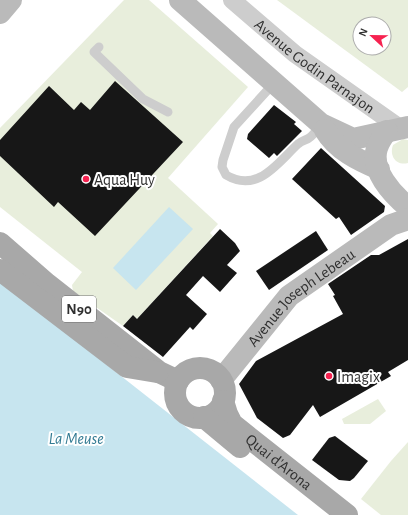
<svg xmlns="http://www.w3.org/2000/svg" width="408" height="515" font-family="'Alegreya Sans',sans-serif">
  <rect width="100%" height="100%" fill="#fff"/>
  <g fill="#e8eedc" fill-rule="evenodd">
    <polygon points="124,0 149,0 248,87 168,178 218,224 210,233 213,236 137,319 133,315 123,326 73,291 72,285 82,272 0,207 0,128"/>
    <path d="M277,0H408V87L402,92ZM360,24H384V48H360Z"/>
    <path d="M403,139L408,140V163C396,166 389,156 393,145Z"/>
    <polygon points="378,399 386,411 370,424 344,424 342,419"/>
    <polygon points="408,442 408,515 381,515 361,499 391,461"/>
  </g>
  <g fill="#c7e5ef">
    <polygon points="169,207 193,229 136,290 113,268"/>
    <polygon points="0,281 298,515 0,515"/>
  </g>
  <g fill="#171717">
    <polygon points="115,81 183,142 95,236 58,202 54,207 0,156 0,140 49,86 74,110 81,102 90,110"/>
    <polygon points="274,105 296,122 294,124 302,131 277,156 274,153 269,158 247,139 248,134"/>
    <polygon points="321,148 385,206 384,212 351,235 339,217 336,219 292,179"/>
    <polygon points="220,229 235,243 240,251 227,265 237,273 220,292 203,276 186,295 207,314 193,330 190,327 163,357 123,326 133,315 137,319"/>
    <polygon points="316,231 328,250 269,290 256,271"/>
    <polygon points="408,239 408,360 388,372 391,376 320,417 313,405 290,435 283,438 257,418 239,384 256,361 343,314 333,296 335,295 328,284 371,255 379,255"/>
    <polygon points="335,436 368,461 354,478 350,481 339,480 312,460 329,438"/>
  </g>
  <g fill="none" stroke-linecap="round" stroke-linejoin="round">
    <g stroke="#cdcdcd" stroke-width="9">
      <polyline points="99,47 94,52 143,99 168,112"/>
      <path d="M275,82L234,127L223,160L222,167L226,175C258,194 278,162 298,144C301,141 306,140 309,138C314,135 318,128 321,124"/>
    </g>
    <path stroke="#cdcdcd" stroke-width="18" id="s1" d="M232,0L295,54L400,128"/>
    <g stroke="#bababa" stroke-width="22">
      <polyline points="180,0 321,124 353,139 408,127"/>
      <polyline points="0,13 11,0"/>
      <path d="M325,130C337,150 358,160 379,169"/>
      <path d="M387,131C383,136 379,142 377,148C370,170 392,194 408,207"/>
      <path id="s2" d="M221,380L289,296L391,225L408,219"/>
    </g>
    <g stroke="#a8a8a8" stroke-width="22">
      <polyline points="0,243 47,284 159,372 178,381"/>
      <polyline points="0,270 127,367 157,372"/>
      <circle cx="200" cy="393" r="25"/>
      <path id="s3" d="M223,401L227,414L232,424L347,515"/>
      <polyline points="204,417 240,447"/>
    </g>
  </g>
  <g fill="#f62250" stroke="#fff" stroke-width="1.5">
    <circle cx="86" cy="179" r="4"/>
    <circle cx="329" cy="376" r="4"/>
  </g>
  <g text-anchor="middle" stroke-width="4" stroke-linejoin="round" paint-order="stroke">
    <rect fill="#fff" stroke="#6e6e6e" stroke-width="1" x="62" y="296" width="34" height="26" rx="3"/>
    <g font-size="15" font-weight="bold" fill="#303030">
      <text x="79" y="314">N90</text>
    </g>
    <g font-size="16" fill="#303030" stroke="#fff">
      <text dy="6" stroke="none"><textPath href="#s1" startOffset="106">Avenue Godin Parnajon</textPath></text>
      <text dy="6" stroke="none"><textPath href="#s2" startOffset="116">Avenue Joseph Lebeau</textPath></text>
      <text dy="6" stroke="none"><textPath href="#s3" startOffset="85">Quai d'Arona</textPath></text>
    </g>
    <g font-size="16" fill="#303030" stroke="#fff" text-anchor="start">
      <text x="94" y="185">Aqua Huy</text>
      <text x="337" y="382">Imagix</text>
    </g>
    <g font-size="17" font-style="italic" fill="#337b93" stroke="#fff">
      <text x="76" y="444">La Meuse</text>
    </g>
  </g>
  <g transform="translate(372 36) rotate(292)"><circle r="19" fill="#ffffff" stroke="#acacac"/>
  <path d="M0-3L7 15L0 10L-7 15Z" fill="#f62250"/>
  <text y="-6" font-size="11" font-weight="bold" text-anchor="middle" fill="#303030">N</text>
  </g>
</svg>
